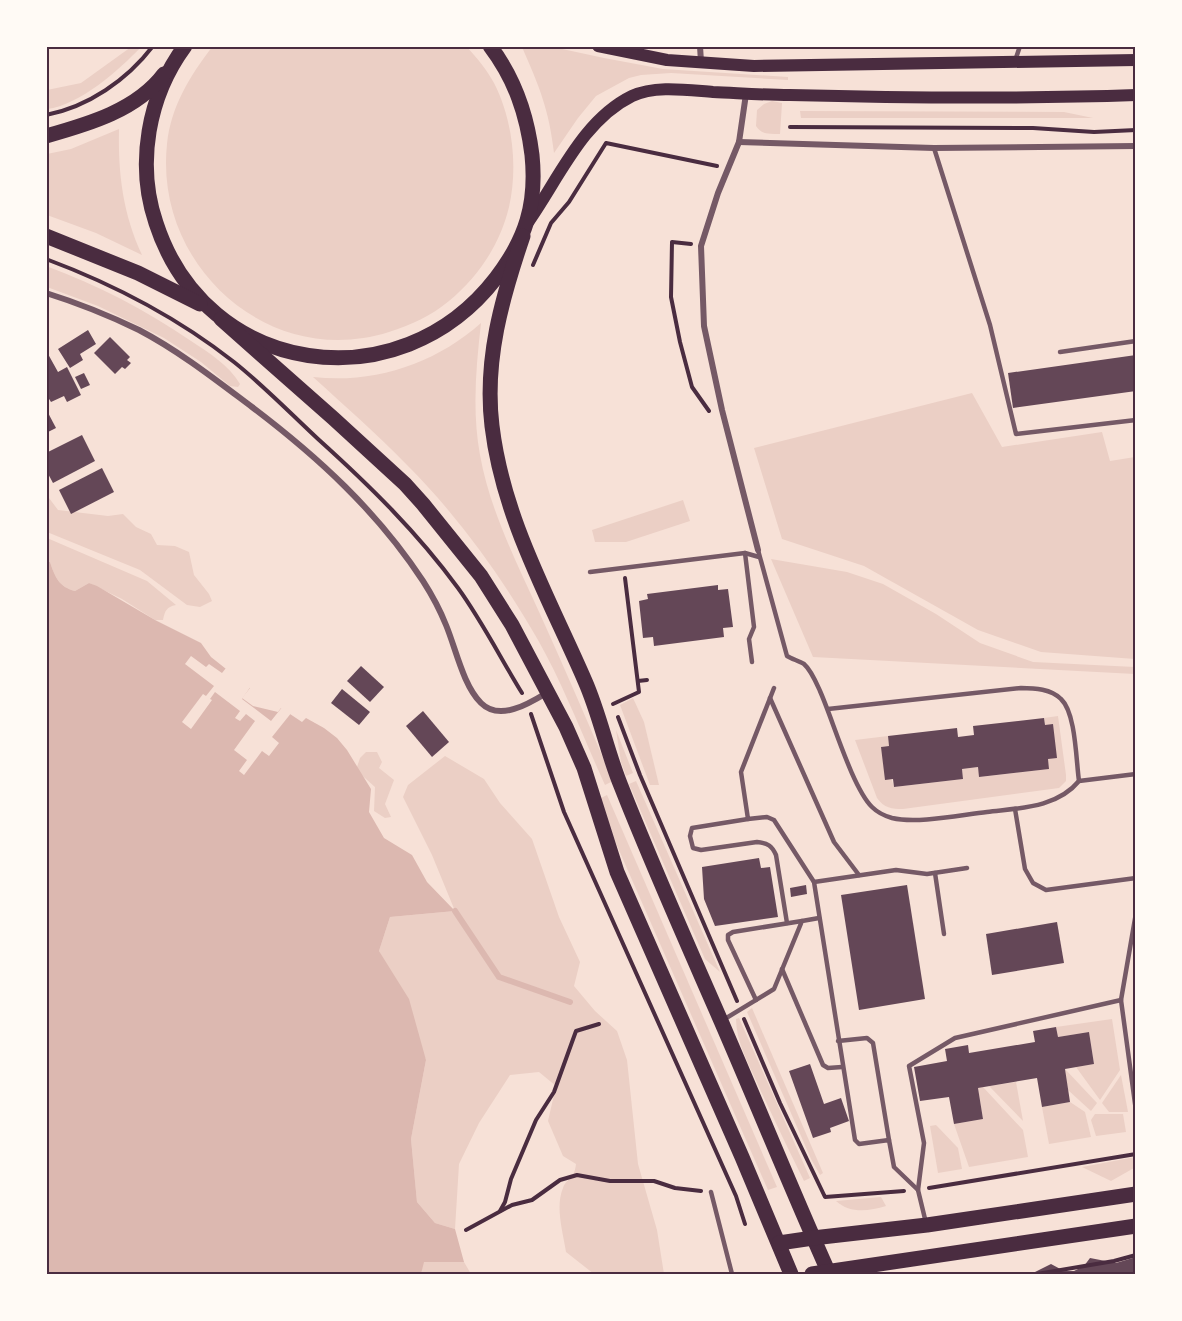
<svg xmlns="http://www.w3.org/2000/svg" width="1182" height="1321" font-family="Rubik,sans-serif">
  <rect width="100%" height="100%" fill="#f7e1d7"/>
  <g fill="#ebcfc5">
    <path d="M131,47H141C119,70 80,105 47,109V90L81,83Z"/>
    <path d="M212,47H467C477,58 487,70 494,83C513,120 518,168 509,207C500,245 478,277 449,301C431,316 411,325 389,332C269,370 154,266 167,144C171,106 190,76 212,47Z"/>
    <path d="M522,47H553L604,58L663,69L788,77V80L671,73L641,75L629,78L596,96L578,118L554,153C549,109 539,86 522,47Z"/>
    <path d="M772,101L782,103L780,134C769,134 762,135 756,126L757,110L764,104Z"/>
    <polygon points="800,111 1064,112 1093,118 801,118"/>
    <path d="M119,129C118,174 123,214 142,255L96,233L47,215V154L71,149Z"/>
    <path d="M46,266C98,285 146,310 191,341C209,353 229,365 240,384L238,387L230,386L201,362L164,338L98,306L47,287Z"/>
    <path d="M481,323C476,368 472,411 480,455C490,511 517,563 540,614C565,669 589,725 613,781L605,785C583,737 564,686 538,640C502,577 458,516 407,465C377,434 345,406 313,377C374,384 435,364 481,323Z"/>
    <polygon points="972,393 1002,447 1102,432 1110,461 1135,457 1135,659 1041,652 978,630 864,566 782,539 754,448"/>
    <polygon points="46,494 58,510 108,516 123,514 136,527 151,534 157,545 175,546 189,552 194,575 209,594 212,601 200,607 187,605 140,570 47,532"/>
    <polygon points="683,500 690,521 626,542 595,542 592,530"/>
    <path d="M47,538L147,581L176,605C166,607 165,611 163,620H155L122,599L89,583L75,591C59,587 55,577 50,562H47Z"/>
    <polygon points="771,559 847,572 883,584 936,614 980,643 1033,662 1135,667 1135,674 813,657"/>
    <polygon points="633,698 644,722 659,785 650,785 620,705"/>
    <path d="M1058,716L1066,775V781L1059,788L903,809C892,809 884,808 877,798L855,740L888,736L889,746L881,747L894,787L963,779L962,769L978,767L980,777L1049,769L1044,718Z"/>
    <polygon points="616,730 633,773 626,776 621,762"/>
    <polygon points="366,752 377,752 382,762 379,768 394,780 385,804 391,817 385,818 374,811 375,787 356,770 360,758"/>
    <path d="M445,756L484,779L500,803L532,839L559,917L580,962L574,986L595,1011L617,1031L627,1060L638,1164L657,1230L664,1274H594L566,1252C563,1232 555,1207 563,1188C567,1177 574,1181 576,1164L563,1156L548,1121L556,1086L539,1072L510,1075L479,1123L459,1164L455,1229L435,1223L417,1202L411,1139L426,1060L379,951L390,917L455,911L432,855L403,797L408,785Z"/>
    <polygon points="636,781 720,972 705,959 629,784"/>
    <polygon points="607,795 777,1187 768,1190 597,800"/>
    <polygon points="752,1008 823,1173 820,1175 811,1159 747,1012"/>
    <path d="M739,1018L810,1178L804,1181C788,1149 773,1117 758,1085C749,1064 736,1042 736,1019Z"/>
    <polygon points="1112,1019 1120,1070 1100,1100 1076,1067 1094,1064 1089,1032 1058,1037 1056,1027"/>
    <polygon points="1065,1069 1097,1103 1091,1111 1068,1090"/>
    <polygon points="1121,1075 1128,1112 1109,1112 1102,1103"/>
    <polygon points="1016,1082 1023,1121 989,1086"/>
    <polygon points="983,1087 1023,1130 1028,1157 969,1167 954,1124 983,1119 978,1088"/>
    <polygon points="1070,1102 1085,1112 1091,1137 1049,1144 1042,1107"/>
    <polygon points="1095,1114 1123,1114 1126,1132 1096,1136 1091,1120"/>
    <polygon points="936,1125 958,1148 962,1169 938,1173 930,1126"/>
    <polygon points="1135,1157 1134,1168 1111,1181 1082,1167"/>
    <path d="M881,1197L886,1206C869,1211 850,1214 836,1201Z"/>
    <polygon points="423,1262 464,1262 471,1274 421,1274"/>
  </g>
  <path fill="#dcb8b0" d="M47,562H50C55,577 59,587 75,591L89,583L97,586L155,620L201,643L211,657L250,688L242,698L253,706L278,712L281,708L302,722L306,718L324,728L337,738L347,750L371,789L369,812L384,838L412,855L427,882L455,911L390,917L379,951L409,999L426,1060L411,1139L417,1202L435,1223L455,1229L464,1262H424L421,1274H47Z"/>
  <polygon fill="#f7e1d7" points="191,656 206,667 209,664 222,673 226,668 251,686 242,699 271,721 283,706 292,712 272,737 279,743 269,756 262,751 244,775 239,771 247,760 234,750 255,721 246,714 240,721 235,718 240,711 215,692 210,699 212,700 191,729 182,722 203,694 206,696 214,686 185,664"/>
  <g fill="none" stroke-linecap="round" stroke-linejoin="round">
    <polyline stroke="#dcb8b0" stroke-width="6" points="455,911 499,977 570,1002"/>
  </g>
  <g fill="#644757">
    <polygon points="88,330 96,344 80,354 83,360 70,368 58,349"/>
    <polygon points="110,337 130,357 127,360 131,363 125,369 122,367 115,374 94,353"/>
    <polygon points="48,354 58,372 67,367 81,395 67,402 64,396 51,402 46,394 46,355"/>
    <polygon points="1136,355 1136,391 1013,408 1008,373"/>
    <polygon points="84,373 90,385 81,389 75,377"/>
    <polygon points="46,409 56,428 46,433"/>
    <polygon points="82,435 95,461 53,483 46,470 46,453"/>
    <polygon points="102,468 114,492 71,514 59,490"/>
    <polygon points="718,585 718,590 728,589 733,627 723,628 724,637 654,646 653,637 643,638 639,601 648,599 647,594"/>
    <polygon points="361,666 384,687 370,702 347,681"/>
    <polygon points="342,689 370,712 359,725 331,703"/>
    <polygon points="423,711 449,742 432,757 406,726"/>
    <polygon points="1044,718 1045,725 1053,724 1057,758 1048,759 1049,769 979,777 978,767 962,769 963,779 894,787 893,779 885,780 881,747 889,746 888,736 957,728 958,737 974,735 973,726"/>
    <polygon points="759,858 761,868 770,867 778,917 715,926 704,899 702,867"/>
    <polygon points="806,885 807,894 791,897 790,888"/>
    <polygon points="907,885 925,999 859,1010 841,895"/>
    <polygon points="1057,922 1064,963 992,975 986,934"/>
    <polygon points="1056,1027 1058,1037 1089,1032 1094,1064 1065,1069 1070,1102 1042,1107 1037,1078 978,1088 983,1119 954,1124 949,1097 920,1101 914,1067 947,1061 945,1049 968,1045 969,1053 1035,1042 1033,1031"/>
    <polygon points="810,1064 824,1104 841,1098 849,1121 830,1128 831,1132 813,1138 789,1071"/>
    <polygon points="1136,1257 1136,1274 1031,1274 1051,1264 1064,1271 1074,1271 1084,1266 1090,1258 1116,1263"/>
  </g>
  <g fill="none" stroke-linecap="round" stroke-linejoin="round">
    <g stroke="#4a2c40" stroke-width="4">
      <path d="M46,115C88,107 127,80 153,46"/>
      <polyline points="790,127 1033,128 1094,132 1136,130"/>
      <polyline points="691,244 672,242 671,297 680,342 692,387 709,411"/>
      <path d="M46,259C113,284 178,318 234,362C263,385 290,413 318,439C369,485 417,532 458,588C482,621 501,659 522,693"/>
      <polyline points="533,265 551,223 569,202 606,143 717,166"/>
      <polyline points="638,681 647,680"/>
      <polyline points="613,704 639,692 625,578"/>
      <polyline points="531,714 564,812 736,1196 745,1224"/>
      <polyline points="618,717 640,775 737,1001"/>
      <polyline points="744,1019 780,1103 825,1197 904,1191"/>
      <polyline points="929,1188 1136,1154"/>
      <polyline points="500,1211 505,1202 511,1179 536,1120 554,1092 576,1031 599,1024"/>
      <polyline points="466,1230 512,1205 532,1200 560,1180 577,1175 610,1181 654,1181 675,1188 701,1191"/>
      <polyline points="1037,1274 1114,1261 1136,1255"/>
    </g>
    <g stroke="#755966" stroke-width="4.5">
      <polyline points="1015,61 1020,46"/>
      <polyline points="934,148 990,325 1016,434 1136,420"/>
      <polyline points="1060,352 1136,341"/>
      <path d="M758,550L787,656C792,659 799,661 804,664C811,670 816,682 820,691C833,720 852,787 872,807C877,812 885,816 892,818C917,824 960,815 987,812C1019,808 1057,808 1079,781L1136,774"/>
      <polyline points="745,553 754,627 749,639 752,662"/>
      <polyline points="590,572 745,553 759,557"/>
      <polyline points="774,688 741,772 748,819 767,817 774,820 814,882"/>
      <polyline points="770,698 834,842 859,875"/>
      <path d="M828,709L1021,688C1035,688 1051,689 1061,699C1076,713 1076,761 1079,781"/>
      <polyline points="1015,809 1025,869 1033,883 1046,890 1136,878"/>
      <path d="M748,819L692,828L690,836L693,848L701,850L757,842C768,843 772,846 776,855L787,923"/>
      <polyline points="935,873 944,934"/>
      <polyline points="1136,913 1121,1000 1136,1111"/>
      <polyline points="782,969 823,1065 828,1068 842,1067"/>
      <polyline points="756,1000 728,940 728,935 733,932 802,921"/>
      <polyline points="723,1020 774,989 802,921 819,918"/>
      <polyline points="838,1041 867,1038 873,1043 889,1140"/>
      <polyline points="918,1190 924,1143 909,1066 955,1038 1121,1000"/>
      <polyline points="711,1192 732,1274"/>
      <polyline points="926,1223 918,1190 894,1167 889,1140 859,1144 855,1140 814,882 896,870 927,874 967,868"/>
    </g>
    <g stroke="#755966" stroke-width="6">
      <polyline points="700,46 701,62"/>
      <polyline points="746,94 739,142 718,193 701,246 704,326 722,410 758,550"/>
      <polyline points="739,142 934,148 1136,146"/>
      <path d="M46,293C78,303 110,316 139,330C179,351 216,380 252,407C318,457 377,511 423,581C432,595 440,610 446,625C456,649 463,685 481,703C500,722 530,703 548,692"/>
    </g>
    <g stroke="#4a2c40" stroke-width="12">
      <polyline points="598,46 667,60 754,66 1136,60"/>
      <path d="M529,221C559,178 583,120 632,96C655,85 687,90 713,92C738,93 764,95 790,95C905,98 1020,99 1136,95"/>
    </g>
    <g stroke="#4a2c40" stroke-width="15">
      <path d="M185,46C148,96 136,164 156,223C206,377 399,404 496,278C526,239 537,204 532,155C527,114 515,79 490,46"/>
      <path d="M46,136C89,124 137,110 164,74"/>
      <polyline points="46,236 138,273 200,304"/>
      <path d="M523,236C502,298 484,360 492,426C503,518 549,598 585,681C600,715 607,752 621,786C652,865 687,943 721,1021C757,1104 791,1188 828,1271"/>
      <polyline points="221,319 333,418 405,484 423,504 481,576 512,625 566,727 584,768 617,872 742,1157 791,1274"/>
      <polyline points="779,1243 813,1238 927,1225 1136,1194"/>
      <polyline points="812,1274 1136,1226"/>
    </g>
  </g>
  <rect width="1182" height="1321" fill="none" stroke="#fffaf5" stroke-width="96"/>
  <rect x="48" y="48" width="1086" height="1225" fill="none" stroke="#4a2c40" stroke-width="2"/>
</svg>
